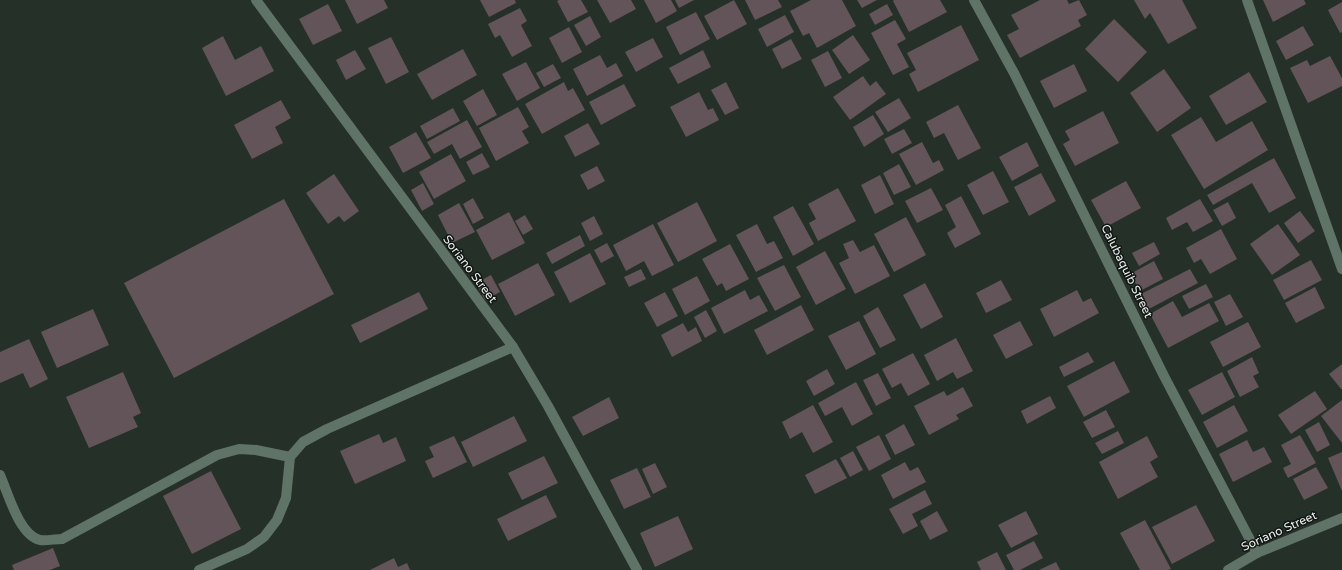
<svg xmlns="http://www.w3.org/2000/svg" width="1342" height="570" font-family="'Varela Round',sans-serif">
  <rect width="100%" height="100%" fill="#253029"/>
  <g fill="#625458">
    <polygon points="345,0 384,0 388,8 357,24"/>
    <polygon points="480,0 515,0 516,3 489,17"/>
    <polygon points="559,0 581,0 588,12 568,22 557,1"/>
    <polygon points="597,0 631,0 636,9 610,23"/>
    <polygon points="644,0 671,0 677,11 656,23"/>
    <polygon points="675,0 694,0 679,8"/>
    <polygon points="734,0 747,24 717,40 704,16"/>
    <polygon points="745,0 778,0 782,7 755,20"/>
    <polygon points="811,0 842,0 856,26 817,48 809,33 803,36 790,11"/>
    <polygon points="857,0 877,0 862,8"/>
    <polygon points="894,0 940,0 947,12 909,32 893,1"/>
    <polygon points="1040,0 1067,0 1069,4 1079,0 1087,15 1078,20 1081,26 1020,58 1007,35 1019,29 1011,15"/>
    <polygon points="1134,0 1182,0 1197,28 1168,44 1150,13 1145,19"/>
    <polygon points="1263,0 1304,0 1306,4 1273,22"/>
    <polygon points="1342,2 1342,32 1340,33 1328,10"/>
    <polygon points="328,4 342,31 313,45 299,19"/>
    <polygon points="887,4 893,15 875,25 869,14"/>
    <polygon points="520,8 527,21 521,25 532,46 512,57 500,35 495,38 488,24"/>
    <polygon points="696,12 710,39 680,55 666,27"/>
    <polygon points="785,15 794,32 767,47 758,29"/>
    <polygon points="590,16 601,37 586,46 574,25"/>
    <polygon points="1114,19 1147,52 1118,82 1085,49"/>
    <polygon points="895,20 906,39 897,44 909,67 893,75 871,33"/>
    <polygon points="961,25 979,60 918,92 909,74 916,70 907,53"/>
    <polygon points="1303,26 1314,45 1286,60 1276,41"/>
    <polygon points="569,27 582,52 562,63 549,38"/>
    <polygon points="853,35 870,60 849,74 832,50"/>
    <polygon points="223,36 235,60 261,46 274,71 226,96 202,48"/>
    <polygon points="391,37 409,72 386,84 368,48"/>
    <polygon points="653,38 663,57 636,72 625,52"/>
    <polygon points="791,39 802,59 782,69 772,49"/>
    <polygon points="463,49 477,75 432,100 417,74"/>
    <polygon points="355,50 366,69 346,80 336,60"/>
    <polygon points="703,50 711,67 678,84 669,68"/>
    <polygon points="828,51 842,78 825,87 811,60"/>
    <polygon points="600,55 607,68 616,63 623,76 587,96 573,69"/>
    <polygon points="1330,56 1342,78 1342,86 1308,103 1290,68 1307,60 1310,66"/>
    <polygon points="526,62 540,88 517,101 502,74"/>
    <polygon points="553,64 561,78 544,87 536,73"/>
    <polygon points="1074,64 1087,91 1054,108 1040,81"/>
    <polygon points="1164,69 1191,108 1157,132 1130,93"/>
    <polygon points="1249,72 1267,102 1226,125 1209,96"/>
    <polygon points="863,76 870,86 876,81 886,94 850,120 833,97"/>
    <polygon points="564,82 568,91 573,88 585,110 542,134 525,104"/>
    <polygon points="726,82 739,108 725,115 711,90"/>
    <polygon points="624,84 636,106 601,125 589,102"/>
    <polygon points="483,89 497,115 477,126 463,101"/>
    <polygon points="699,92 708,110 713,108 719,120 686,137 670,107"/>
    <polygon points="899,98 911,118 888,132 875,112"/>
    <polygon points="281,100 291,118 275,127 283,143 252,159 234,125"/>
    <polygon points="958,105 981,148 958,160 944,133 934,138 926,122"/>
    <polygon points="518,107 529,127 522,131 529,143 496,161 479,128"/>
    <polygon points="453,108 460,121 427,139 420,126"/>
    <polygon points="1103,111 1119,143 1075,166 1063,144 1070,140 1065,131"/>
    <polygon points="873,115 884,134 864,147 853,127"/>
    <polygon points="1201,117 1216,142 1252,121 1268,150 1204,189 1171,135"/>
    <polygon points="467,120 482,147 460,159 452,144 434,154 427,142"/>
    <polygon points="588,123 600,144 575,157 564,136"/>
    <polygon points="904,129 912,143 892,154 884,139"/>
    <polygon points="416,132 431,158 403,173 389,147"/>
    <polygon points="922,142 933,163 939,160 944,170 916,185 899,154"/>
    <polygon points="1027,142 1039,166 1012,181 999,157"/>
    <polygon points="482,153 490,167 473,175 466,162"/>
    <polygon points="451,154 466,181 434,199 419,172"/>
    <polygon points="1274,158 1296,198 1269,213 1252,183 1213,205 1207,195"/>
    <polygon points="899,164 911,187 894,195 883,173"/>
    <polygon points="597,166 605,181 588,190 580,175"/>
    <polygon points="993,171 1009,202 983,215 967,185"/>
    <polygon points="1041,173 1056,201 1029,216 1014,187"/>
    <polygon points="334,174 359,211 344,222 339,216 328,224 306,193"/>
    <polygon points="880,175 894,204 875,214 861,185"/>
    <polygon points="1126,181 1141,208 1106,227 1091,200"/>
    <polygon points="423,183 434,204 422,211 411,190"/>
    <polygon points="838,188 856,221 818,241 809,223 816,219 808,204"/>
    <polygon points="931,188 943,210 917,223 905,201"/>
    <polygon points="961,196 981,234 955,248 947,233 956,227 945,205"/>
    <polygon points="473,198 484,218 473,224 463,204"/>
    <polygon points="284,199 334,294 174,378 124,283"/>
    <polygon points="1200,199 1213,221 1193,232 1187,222 1172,230 1166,218"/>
    <polygon points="697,202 717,241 678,262 657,223"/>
    <polygon points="1228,202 1236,218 1222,226 1213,210"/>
    <polygon points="459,203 475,232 452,243 438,215"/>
    <polygon points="793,206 814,244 793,256 773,217"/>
    <polygon points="1300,211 1315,231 1298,243 1284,223"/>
    <polygon points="509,212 525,243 492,260 476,230"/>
    <polygon points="525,215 533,229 523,235 515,221"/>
    <polygon points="594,216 603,234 590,241 581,223"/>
    <polygon points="906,217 926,255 894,272 874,234"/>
    <polygon points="653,224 674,265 652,276 644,261 626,271 613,245"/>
    <polygon points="757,224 767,244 774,241 783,258 756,272 736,235"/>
    <polygon points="1278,224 1300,255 1272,275 1250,244"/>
    <polygon points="1221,229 1237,259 1210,274 1201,259 1194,263 1186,248"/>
    <polygon points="580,235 585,246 552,264 546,253"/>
    <polygon points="853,240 860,252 874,245 890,276 855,294 839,263 849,258 843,244"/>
    <polygon points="1154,242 1160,254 1139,266 1132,253"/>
    <polygon points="607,243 614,256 601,263 594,250"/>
    <polygon points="730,244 749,279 726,291 722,283 717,286 702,259"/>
    <polygon points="825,251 846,289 816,305 796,267"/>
    <polygon points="590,253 606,284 570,303 554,272"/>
    <polygon points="1311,260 1322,280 1284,300 1273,280"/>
    <polygon points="1154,261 1163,279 1140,291 1130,274"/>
    <polygon points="538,263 555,295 515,316 498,284"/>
    <polygon points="784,265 801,297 775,311 757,278"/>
    <polygon points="641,269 646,279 629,287 624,277"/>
    <polygon points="1190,269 1198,283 1147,310 1139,295"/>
    <polygon points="491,275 500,292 485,300 476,283"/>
    <polygon points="697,276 710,301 685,315 672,289"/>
    <polygon points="1001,280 1012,300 986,313 976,293"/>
    <polygon points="925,283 943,317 921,329 903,295"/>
    <polygon points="1206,284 1213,297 1189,309 1182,296"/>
    <polygon points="1315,287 1325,308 1296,323 1285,303"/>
    <polygon points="745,290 750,300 759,295 768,311 724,334 711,308"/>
    <polygon points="1077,290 1083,302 1091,298 1099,313 1054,337 1040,309"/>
    <polygon points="419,292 428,309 360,343 351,325"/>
    <polygon points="665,292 678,316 657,327 644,303"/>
    <polygon points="1230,294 1243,317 1226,326 1214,302"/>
    <polygon points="1173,301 1182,317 1209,303 1219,321 1168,348 1150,314"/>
    <polygon points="801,305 814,330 767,355 754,330"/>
    <polygon points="878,307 896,340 880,348 863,316"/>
    <polygon points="93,309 109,345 57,368 41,332"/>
    <polygon points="706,310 717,331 705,338 694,317"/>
    <polygon points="859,321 876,354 846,370 828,336"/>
    <polygon points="1020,321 1033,345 1006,359 993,335"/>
    <polygon points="1248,322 1261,347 1223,367 1210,342"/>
    <polygon points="683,323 688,332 696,327 702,341 672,357 661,335"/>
    <polygon points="956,338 973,371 957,379 953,372 937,381 924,355"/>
    <polygon points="29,339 48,379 30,388 23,373 0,383 0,352"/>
    <polygon points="1088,352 1094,362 1064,377 1059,367"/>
    <polygon points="913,353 930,384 908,396 901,383 892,388 882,369"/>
    <polygon points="1252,357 1259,373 1253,376 1259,387 1240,397 1227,371"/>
    <polygon points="1114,361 1130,392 1084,417 1067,386"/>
    <polygon points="1342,364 1342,389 1341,389 1329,374"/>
    <polygon points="827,369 835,384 814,396 806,381"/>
    <polygon points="123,372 141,413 133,417 138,427 89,448 66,397"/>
    <polygon points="1222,372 1235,397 1202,415 1188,390"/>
    <polygon points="878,373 891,398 876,406 863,380"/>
    <polygon points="856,382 873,414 852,426 842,407 825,416 818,403"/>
    <polygon points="963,387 973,406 956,415 959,419 929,435 914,406 944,391 947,396"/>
    <polygon points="1315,391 1327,409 1291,434 1278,415"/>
    <polygon points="1050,396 1056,408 1027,424 1021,411"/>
    <polygon points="609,397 619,418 583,436 572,417"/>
    <polygon points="1342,400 1342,443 1321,416"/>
    <polygon points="813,405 833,442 813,453 802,432 790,439 782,422"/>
    <polygon points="1234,405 1248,431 1217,448 1203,422"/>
    <polygon points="1106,410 1115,427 1092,438 1083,422"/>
    <polygon points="514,416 527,441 473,467 461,442"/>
    <polygon points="1319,422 1330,445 1317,452 1305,430"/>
    <polygon points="904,424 915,445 895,455 885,435"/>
    <polygon points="1118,431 1124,443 1102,454 1095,443"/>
    <polygon points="379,434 383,443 396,437 406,461 355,484 340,451"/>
    <polygon points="879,435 891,459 869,471 856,447"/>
    <polygon points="1300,435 1316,463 1288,478 1283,468 1291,464 1281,445"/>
    <polygon points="454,436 467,462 433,478 425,461 434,457 429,447"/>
    <polygon points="1147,436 1158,457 1150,462 1158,477 1118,499 1099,462"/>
    <polygon points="1247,440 1253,452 1264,447 1272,462 1233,482 1219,454"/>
    <polygon points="853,451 863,470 850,477 840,458"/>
    <polygon points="1342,452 1342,491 1328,458"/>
    <polygon points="544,456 558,483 522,500 508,473"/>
    <polygon points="836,459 847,478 815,494 805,475"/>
    <polygon points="905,462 910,471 918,467 926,482 893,499 881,475"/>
    <polygon points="655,463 667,487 653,494 642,469"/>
    <polygon points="1316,467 1328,488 1304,500 1293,479"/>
    <polygon points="637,468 651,497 624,509 610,480"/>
    <polygon points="211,471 241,529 192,554 163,496"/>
    <polygon points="925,490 932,504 912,514 918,526 903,534 889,509"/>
    <polygon points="546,495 557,517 508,541 497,519"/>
    <polygon points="1196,505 1215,541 1172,564 1152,527"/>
    <polygon points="937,511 948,531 930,540 920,521"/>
    <polygon points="1026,511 1038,534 1011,548 998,525"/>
    <polygon points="678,516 693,549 655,567 640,533"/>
    <polygon points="1145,520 1171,569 1168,570 1140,570 1120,533"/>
    <polygon points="1034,541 1043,558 1020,570 1014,570 1006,555"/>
    <polygon points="53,548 60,566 50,570 14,570 12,565"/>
    <polygon points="997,552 1006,570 981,570 977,562"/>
    <polygon points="394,558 398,567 407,563 410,570 370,570"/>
    <polygon points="1056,562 1060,570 1039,570"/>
  </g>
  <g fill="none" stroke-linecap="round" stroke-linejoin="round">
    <g stroke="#607367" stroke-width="10">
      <polyline points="256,0 513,347 548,406 637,570"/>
      <polyline points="974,0 1014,73 1164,376 1257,553"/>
      <polyline points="1247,0 1342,269"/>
      <path d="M0,475C8,493 19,535 40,540C46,541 55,539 62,539L217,455L239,449L256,450L290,457"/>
      <polyline points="199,570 247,549 264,537 277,520 286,498 290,457 303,442 327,429 513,347"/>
      <polyline points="1228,570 1257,553 1342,518"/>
    </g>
  </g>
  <g text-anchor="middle" stroke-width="3" stroke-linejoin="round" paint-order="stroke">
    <g font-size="12" fill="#ebf2ee" stroke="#121613">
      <text transform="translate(470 269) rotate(53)" y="4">Soriano Street</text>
      <text transform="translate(1127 271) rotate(64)" y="4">Calubaquib Street</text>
      <text transform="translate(1279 531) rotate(-24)" y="4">Soriano Street</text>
    </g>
  </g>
</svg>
